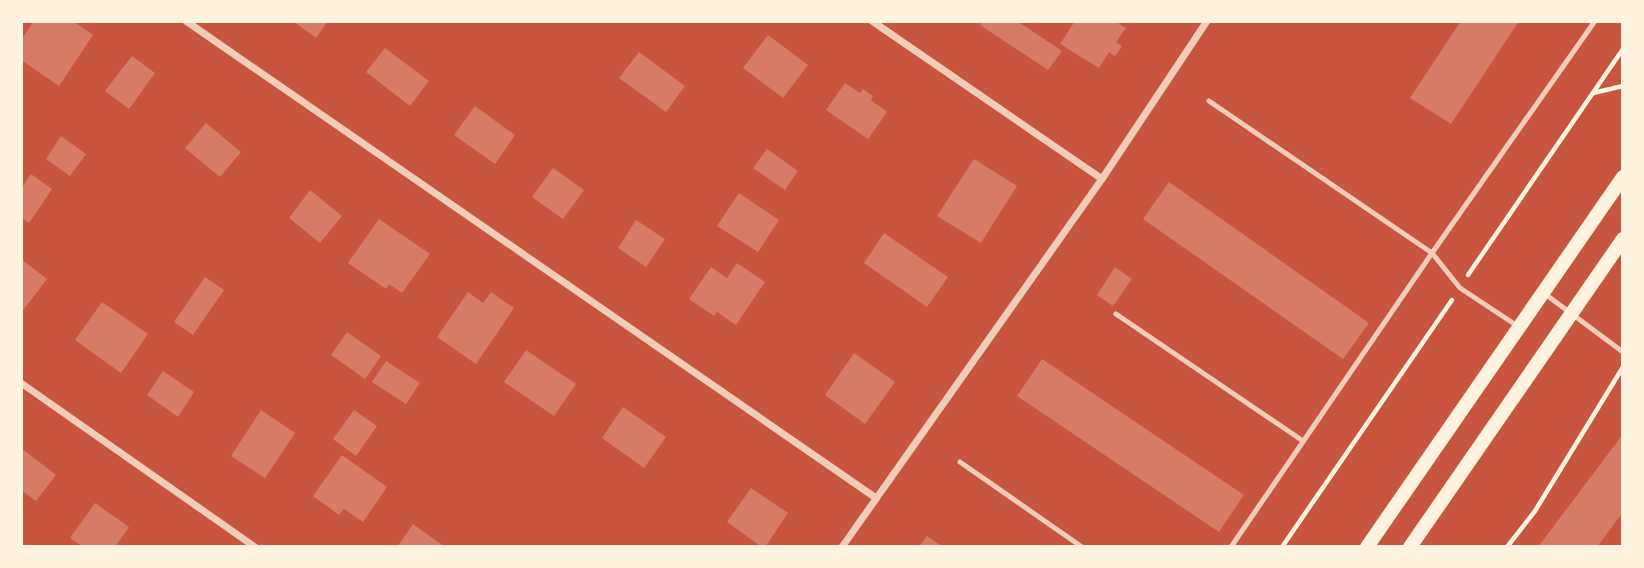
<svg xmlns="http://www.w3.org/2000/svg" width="1644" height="568" font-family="Literata,serif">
  <rect width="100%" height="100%" fill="#c8553d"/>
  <g fill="#d67c66">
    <polygon points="34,21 73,21 93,35 59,86 21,60 21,40"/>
    <polygon points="293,21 328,21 316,38"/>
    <polygon points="983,21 1017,21 1062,51 1048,70 980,25"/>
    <polygon points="1075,21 1115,21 1126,28 1116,42 1122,46 1115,56 1109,52 1099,68 1060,44"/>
    <polygon points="1461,21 1519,21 1451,124 1410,98"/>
    <polygon points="768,35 808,65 783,98 743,68"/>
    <polygon points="385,48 429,81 410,106 366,72"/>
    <polygon points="639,52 685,86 666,112 619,78"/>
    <polygon points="132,56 155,73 129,109 105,91"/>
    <polygon points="845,83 860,93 863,89 873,96 871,100 887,112 868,139 826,110"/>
    <polygon points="475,106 515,135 495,164 454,135"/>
    <polygon points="206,123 241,152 220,177 185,148"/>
    <polygon points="61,136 86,154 70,176 46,159"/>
    <polygon points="767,149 798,171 785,190 753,168"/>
    <polygon points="974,159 1017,186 981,243 937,216"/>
    <polygon points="553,168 584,190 563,219 532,197"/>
    <polygon points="31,174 52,189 29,223 21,217 21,189"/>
    <polygon points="1169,182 1369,323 1343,359 1143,219"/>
    <polygon points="310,190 342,216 320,243 289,218"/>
    <polygon points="739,193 779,220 758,252 717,226"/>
    <polygon points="379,219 430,254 402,293 389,284 386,289 348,263"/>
    <polygon points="636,220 665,239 646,267 618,248"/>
    <polygon points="884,233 948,277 927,307 864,263"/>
    <polygon points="21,259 47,279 21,313"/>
    <polygon points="737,263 765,282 736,325 717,312 714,316 689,299 711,267 727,278"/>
    <polygon points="1115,267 1132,279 1113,306 1097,295"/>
    <polygon points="205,277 224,290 193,335 174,322"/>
    <polygon points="468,292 483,303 491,292 514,308 476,364 437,337"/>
    <polygon points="102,302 148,334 121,373 75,340"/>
    <polygon points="347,332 381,356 365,379 331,355"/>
    <polygon points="526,350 576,384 554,416 504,382"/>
    <polygon points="854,353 895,382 865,424 825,395"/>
    <polygon points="1042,359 1244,495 1219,532 1017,396"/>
    <polygon points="386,361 420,383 406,404 372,382"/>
    <polygon points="163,371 194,392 178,417 147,395"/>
    <polygon points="623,407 666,437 644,468 602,438"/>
    <polygon points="261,410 295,433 265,478 231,456"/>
    <polygon points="354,410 377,426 356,456 333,439"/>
    <polygon points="1623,434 1623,512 1597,547 1538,547"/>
    <polygon points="21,448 56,475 36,501 21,490"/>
    <polygon points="342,455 387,487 363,522 344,509 339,515 313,496"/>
    <polygon points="751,488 788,513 765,547 762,547 727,522"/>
    <polygon points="95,503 129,527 115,547 83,547 70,538"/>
    <polygon points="413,524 445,547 397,547"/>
    <polygon points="927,536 943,547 919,547"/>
  </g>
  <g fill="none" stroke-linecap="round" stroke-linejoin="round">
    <g stroke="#fff3e0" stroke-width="4.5">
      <polyline points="1593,93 1623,86"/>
      <polyline points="1468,275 1623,49"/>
      <polyline points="1282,547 1452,300"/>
      <polyline points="1507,547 1535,511 1623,367"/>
    </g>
    <g stroke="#f1ccb7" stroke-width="5">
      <polyline points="1209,101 1432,253 1460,288 1519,327"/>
      <polyline points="1545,294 1623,352"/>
      <polyline points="1116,314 1303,441"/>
      <polyline points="960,462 1082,547"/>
      <polyline points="1231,547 1432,253 1595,21"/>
    </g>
    <g stroke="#f1ccb7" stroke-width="7">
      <polyline points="186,21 876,498"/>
      <polyline points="872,21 1102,179"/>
      <polyline points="21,383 255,547"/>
      <polyline points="842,547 1102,179 1207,21"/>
    </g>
    <g stroke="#fff3e0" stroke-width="14">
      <polyline points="1367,547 1623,177"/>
      <polyline points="1410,547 1623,239"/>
    </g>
  </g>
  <rect width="1644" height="568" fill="none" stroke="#fff3e0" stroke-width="46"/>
</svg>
